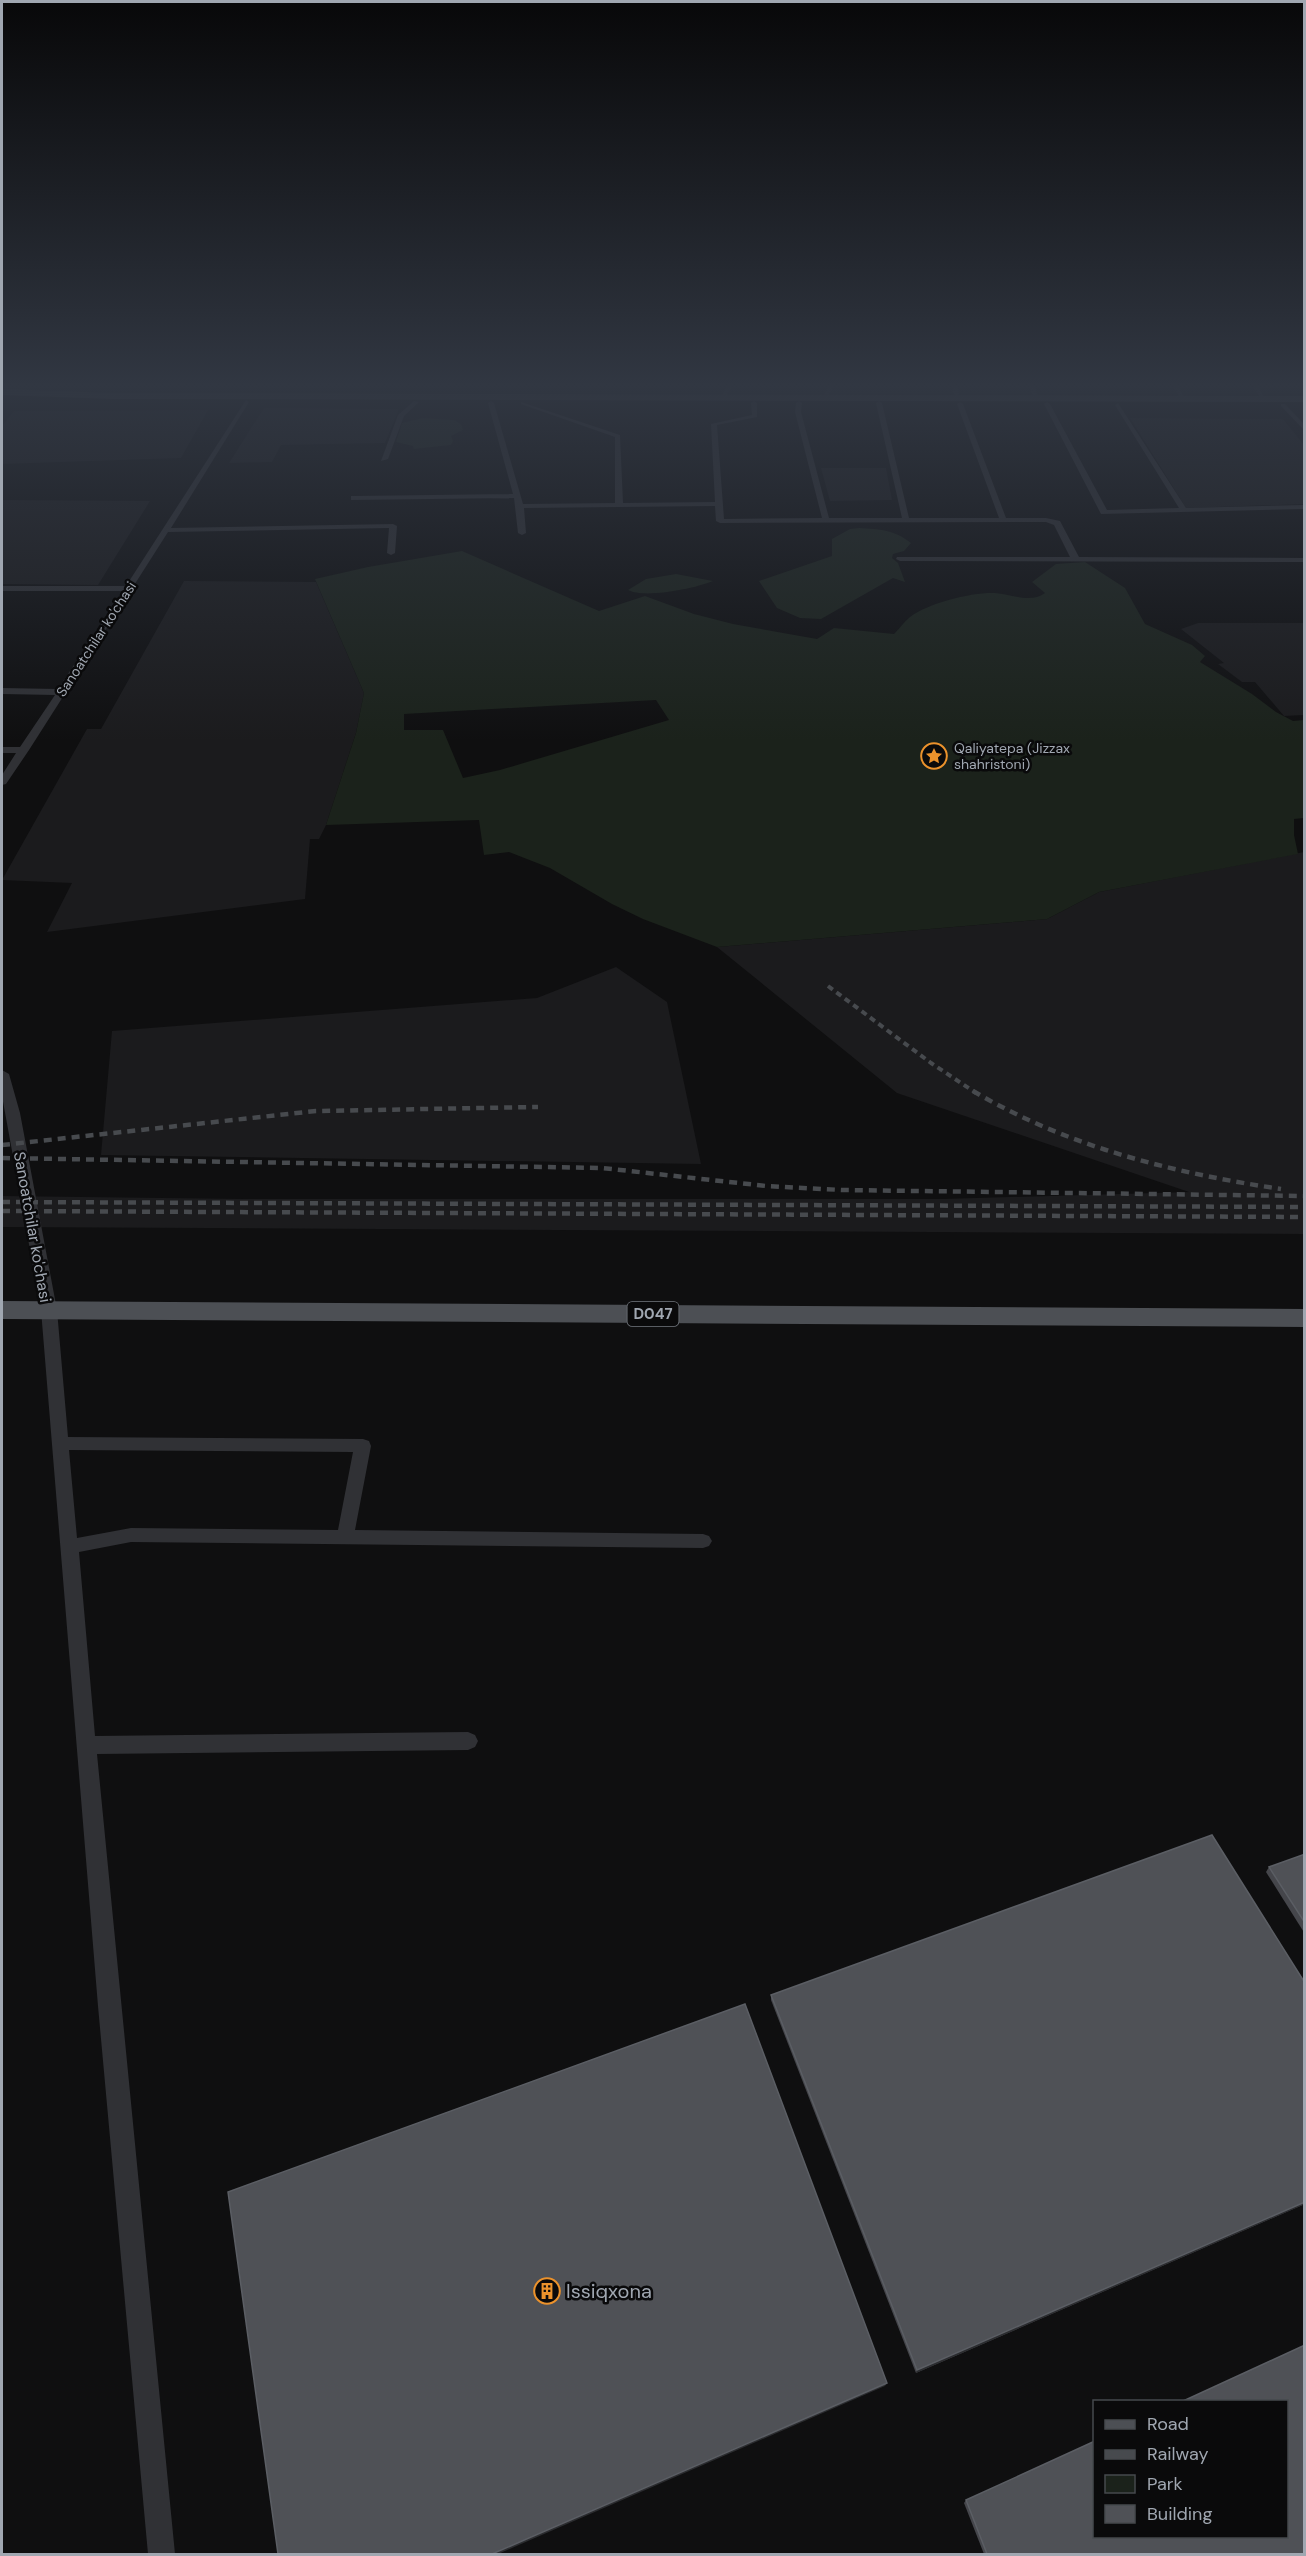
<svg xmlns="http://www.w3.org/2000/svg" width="1306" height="2556" font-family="'DM Sans',sans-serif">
  <rect width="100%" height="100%" fill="#0f0f10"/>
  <g fill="#1b1b1d">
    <polygon points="264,408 399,409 385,443 281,445 272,462 229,463"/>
    <polygon points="208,410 181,458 2,464 2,426 14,411"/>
    <polygon points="1130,418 1283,419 1304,445 1304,504 1186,508"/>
    <polygon points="821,468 886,468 892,500 830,501"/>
    <polygon points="2,500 150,501 98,585 2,584"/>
    <polygon points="184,581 316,582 364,693 356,733 326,825 319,839 310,839 305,899 47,932 72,883 2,880 87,729 101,729"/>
    <polygon points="1198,623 1304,623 1304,715 1284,716 1255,682 1242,682 1218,664 1224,663 1181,629"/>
    <polygon points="1304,852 1304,1234 2,1227 2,1196 244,1199 942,1199 1189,1192 897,1093 717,947 1047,919 1099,892"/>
    <polygon points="616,967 667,1002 701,1164 101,1155 112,1031 537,998"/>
  </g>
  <g fill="#1b221b" fill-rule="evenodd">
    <polygon points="423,418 454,420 461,424 463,430 451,436 453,441 451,445 414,449 413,446 396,442 402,423"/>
    <path d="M859,528C879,529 895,530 911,543L904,551L893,554L892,558L898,563L905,582L893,578L821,619L800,618L777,608L759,581L832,556V539L850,529Z"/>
    <path d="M462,551L599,611L645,596L694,614L733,624L817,639L834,628L894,634C899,629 904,622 910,617C928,603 972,592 995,593C1012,594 1030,604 1045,593L1032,582L1056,564L1085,562L1125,588L1145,624L1192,645L1205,656L1200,662L1252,694L1276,712L1293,721L1304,720V818L1294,819V835L1298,854L1099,892L1047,919L717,947L643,919L612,904L550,868L509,852L484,855L479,820L326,825L356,733L364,693L315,579L368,567ZM656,700L669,720L500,770L463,778L443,730H404V714Z"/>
    <path d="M676,574L713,581C696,588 645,599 628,590L646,579Z"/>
  </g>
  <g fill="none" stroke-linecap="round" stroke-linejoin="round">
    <g fill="#303135" fill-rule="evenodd">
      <polygon points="729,383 735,383 724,399 720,399"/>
      <polygon points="830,383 836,383 826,399 822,399"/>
      <polygon points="951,383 957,383 960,399 955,398"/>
      <polygon points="1028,383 1034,383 1039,400 1034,399"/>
      <polygon points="1170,383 1176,383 1186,400 1182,400"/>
      <polygon points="1250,383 1256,383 1266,400 1262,400"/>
      <polygon points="246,400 249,402 171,528 393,524 397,526 395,553 391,555 387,553 389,528 168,532 29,750 6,784 2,785 2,775 16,753 2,753 2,747 20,747 55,695 2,694 2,688 58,689 123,591 2,591 2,586 126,586"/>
      <polygon points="414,401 419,402 404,416 388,459 381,461 398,415"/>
      <polygon points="491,401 494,403 523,504 615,503 615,437 521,404 521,402 620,435 623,503 715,502 711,424 752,415 751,403 754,401 757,403 757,417 717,425 724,519 822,518 795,412 796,403 799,401 802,403 801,412 829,518 902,518 876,403 879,401 882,403 909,518 999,518 957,404 960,402 963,404 1006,518 1046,518 1060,521 1079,557 1304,558 1304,562 900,561 896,559 897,557 1070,557 1054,525 1046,522 720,523 716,521 715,506 524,508 526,533 522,535 518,533 514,498 351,500 351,496 354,496 513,494 488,403"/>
      <polygon points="1047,402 1050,404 1107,510 1179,508 1115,405 1118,403 1186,508 1304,505 1304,509 1101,514 1044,404"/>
      <polygon points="1281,404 1285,404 1304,424 1304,430 1281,406"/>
      <path d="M2,1070L9,1074L20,1113L57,1310L68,1437L363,1439L369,1441L371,1446L355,1530L703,1534L709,1536L712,1541L709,1546L703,1548L131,1542L79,1552L95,1736L468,1732L475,1735L478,1741L475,1747L468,1750L97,1754L175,2554H148L98,2006L41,1310L2,1096ZM69,1450L353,1452L338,1530L131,1528L77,1538Z"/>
    </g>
    <polygon fill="#3e4145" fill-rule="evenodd" points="2,389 113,393 1304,396 1304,402 113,399 2,395"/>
    <polygon fill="#4c4f54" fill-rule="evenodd" points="2,1301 1304,1309 1304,1327 2,1319"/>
    <polyline stroke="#474a4e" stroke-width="4" stroke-dasharray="6 4.5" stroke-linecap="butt" points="828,986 931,1063 976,1093"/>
    <g stroke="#474a4e" stroke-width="4.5" stroke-dasharray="8 6" stroke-linecap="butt">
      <path d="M973,1091C1068,1147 1173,1173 1281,1189"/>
      <polyline points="2,1145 316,1111 538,1107"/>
      <polyline points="2,1158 602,1168 766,1186 842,1190 1304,1196"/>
      <polyline points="2,1202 1304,1207"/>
      <polyline points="2,1211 1304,1217"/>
    </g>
  </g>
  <g fill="#45464b">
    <polygon points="1305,1854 1305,1934 1266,1872 1269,1867"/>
    <polygon points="1305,1983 1305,2204 916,2373 771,2000 771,1995"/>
    <polygon points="966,2500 1305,2554 984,2554 964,2503"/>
  </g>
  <g fill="#2b2c2f">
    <polygon points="1305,2202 1305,2204 916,2373 917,2370"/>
    <polygon points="887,2383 885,2386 498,2554 492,2554"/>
  </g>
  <g fill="#4f5156" stroke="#5b5e64" stroke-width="1.5">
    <polygon points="1212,1835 1305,1983 1305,2202 917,2370 771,1995"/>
    <polygon points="1305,1854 1305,1923 1269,1867"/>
    <polygon points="745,2004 887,2383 492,2554 278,2554 228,2192"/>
    <polygon points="1305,2345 1305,2554 987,2554 966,2500 1095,2441 1095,2536 1287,2536 1287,2402 1181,2402"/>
  </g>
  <linearGradient id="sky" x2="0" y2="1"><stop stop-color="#080809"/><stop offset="0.52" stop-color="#313742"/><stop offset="1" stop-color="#313742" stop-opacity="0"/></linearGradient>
  <rect width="1306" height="741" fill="url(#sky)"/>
  <defs>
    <g id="sight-ring" transform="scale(1.35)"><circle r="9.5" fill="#0a0a0b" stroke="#eb922c" stroke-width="1.5"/><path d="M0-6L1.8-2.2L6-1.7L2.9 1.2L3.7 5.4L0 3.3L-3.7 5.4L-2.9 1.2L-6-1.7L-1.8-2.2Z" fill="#eb922c"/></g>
    <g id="building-ring" transform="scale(1.35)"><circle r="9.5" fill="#0a0a0b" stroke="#eb922c" stroke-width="1.5"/><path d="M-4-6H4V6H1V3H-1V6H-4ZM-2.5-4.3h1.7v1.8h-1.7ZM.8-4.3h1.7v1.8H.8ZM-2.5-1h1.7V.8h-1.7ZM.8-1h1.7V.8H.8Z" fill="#eb922c"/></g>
  </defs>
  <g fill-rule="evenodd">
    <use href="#sight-ring" x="934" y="756"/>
    <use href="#building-ring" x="547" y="2291"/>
  </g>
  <g text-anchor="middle" stroke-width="5" stroke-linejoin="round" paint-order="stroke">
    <g font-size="14" fill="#a0a7b1" stroke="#0a0a0b">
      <text transform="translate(96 639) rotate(-57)" y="5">Sanoatchilar ko'chasi</text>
    </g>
    <g font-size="14" fill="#a0a7b1" stroke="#0a0a0b" text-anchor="start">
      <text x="954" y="753">Qaliyatepa (Jizzax<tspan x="954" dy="16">shahristoni)</tspan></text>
    </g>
    <rect fill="#0a0a0b" stroke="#73787f" stroke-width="1.5" x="627.5" y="1302" width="51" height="24" rx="4.5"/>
    <g font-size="15" font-weight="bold" fill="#a0a7b1">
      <text x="653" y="1319">D047</text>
    </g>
    <g font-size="16" fill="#a0a7b1" stroke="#0a0a0b">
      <text transform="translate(33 1227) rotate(80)" y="6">Sanoatchilar ko'chasi</text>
    </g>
    <g font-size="20" fill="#a0a7b1" stroke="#0a0a0b" text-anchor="start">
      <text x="566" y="2298">Issiqxona</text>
    </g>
  </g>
  <rect width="1306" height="2556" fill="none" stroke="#a0a7b1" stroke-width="6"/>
  <rect x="1093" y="2400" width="195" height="138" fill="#0a0a0b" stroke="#46494d" stroke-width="1.5"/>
  <rect x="1105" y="2420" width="30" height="9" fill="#4c4f54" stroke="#46494d" stroke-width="1.5"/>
  <text x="1147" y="2430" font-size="18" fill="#a0a7b1">Road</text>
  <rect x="1105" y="2450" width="30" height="9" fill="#474a4e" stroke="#46494d" stroke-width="1.5"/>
  <text x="1147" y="2460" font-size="18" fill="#a0a7b1">Railway</text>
  <rect x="1105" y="2475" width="30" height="18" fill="#1b221b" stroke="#46494d" stroke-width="1.5"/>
  <text x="1147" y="2490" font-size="18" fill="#a0a7b1">Park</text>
  <rect x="1105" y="2505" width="30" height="18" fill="#4f5156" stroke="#46494d" stroke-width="1.5"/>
  <text x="1147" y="2520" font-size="18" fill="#a0a7b1">Building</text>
</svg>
